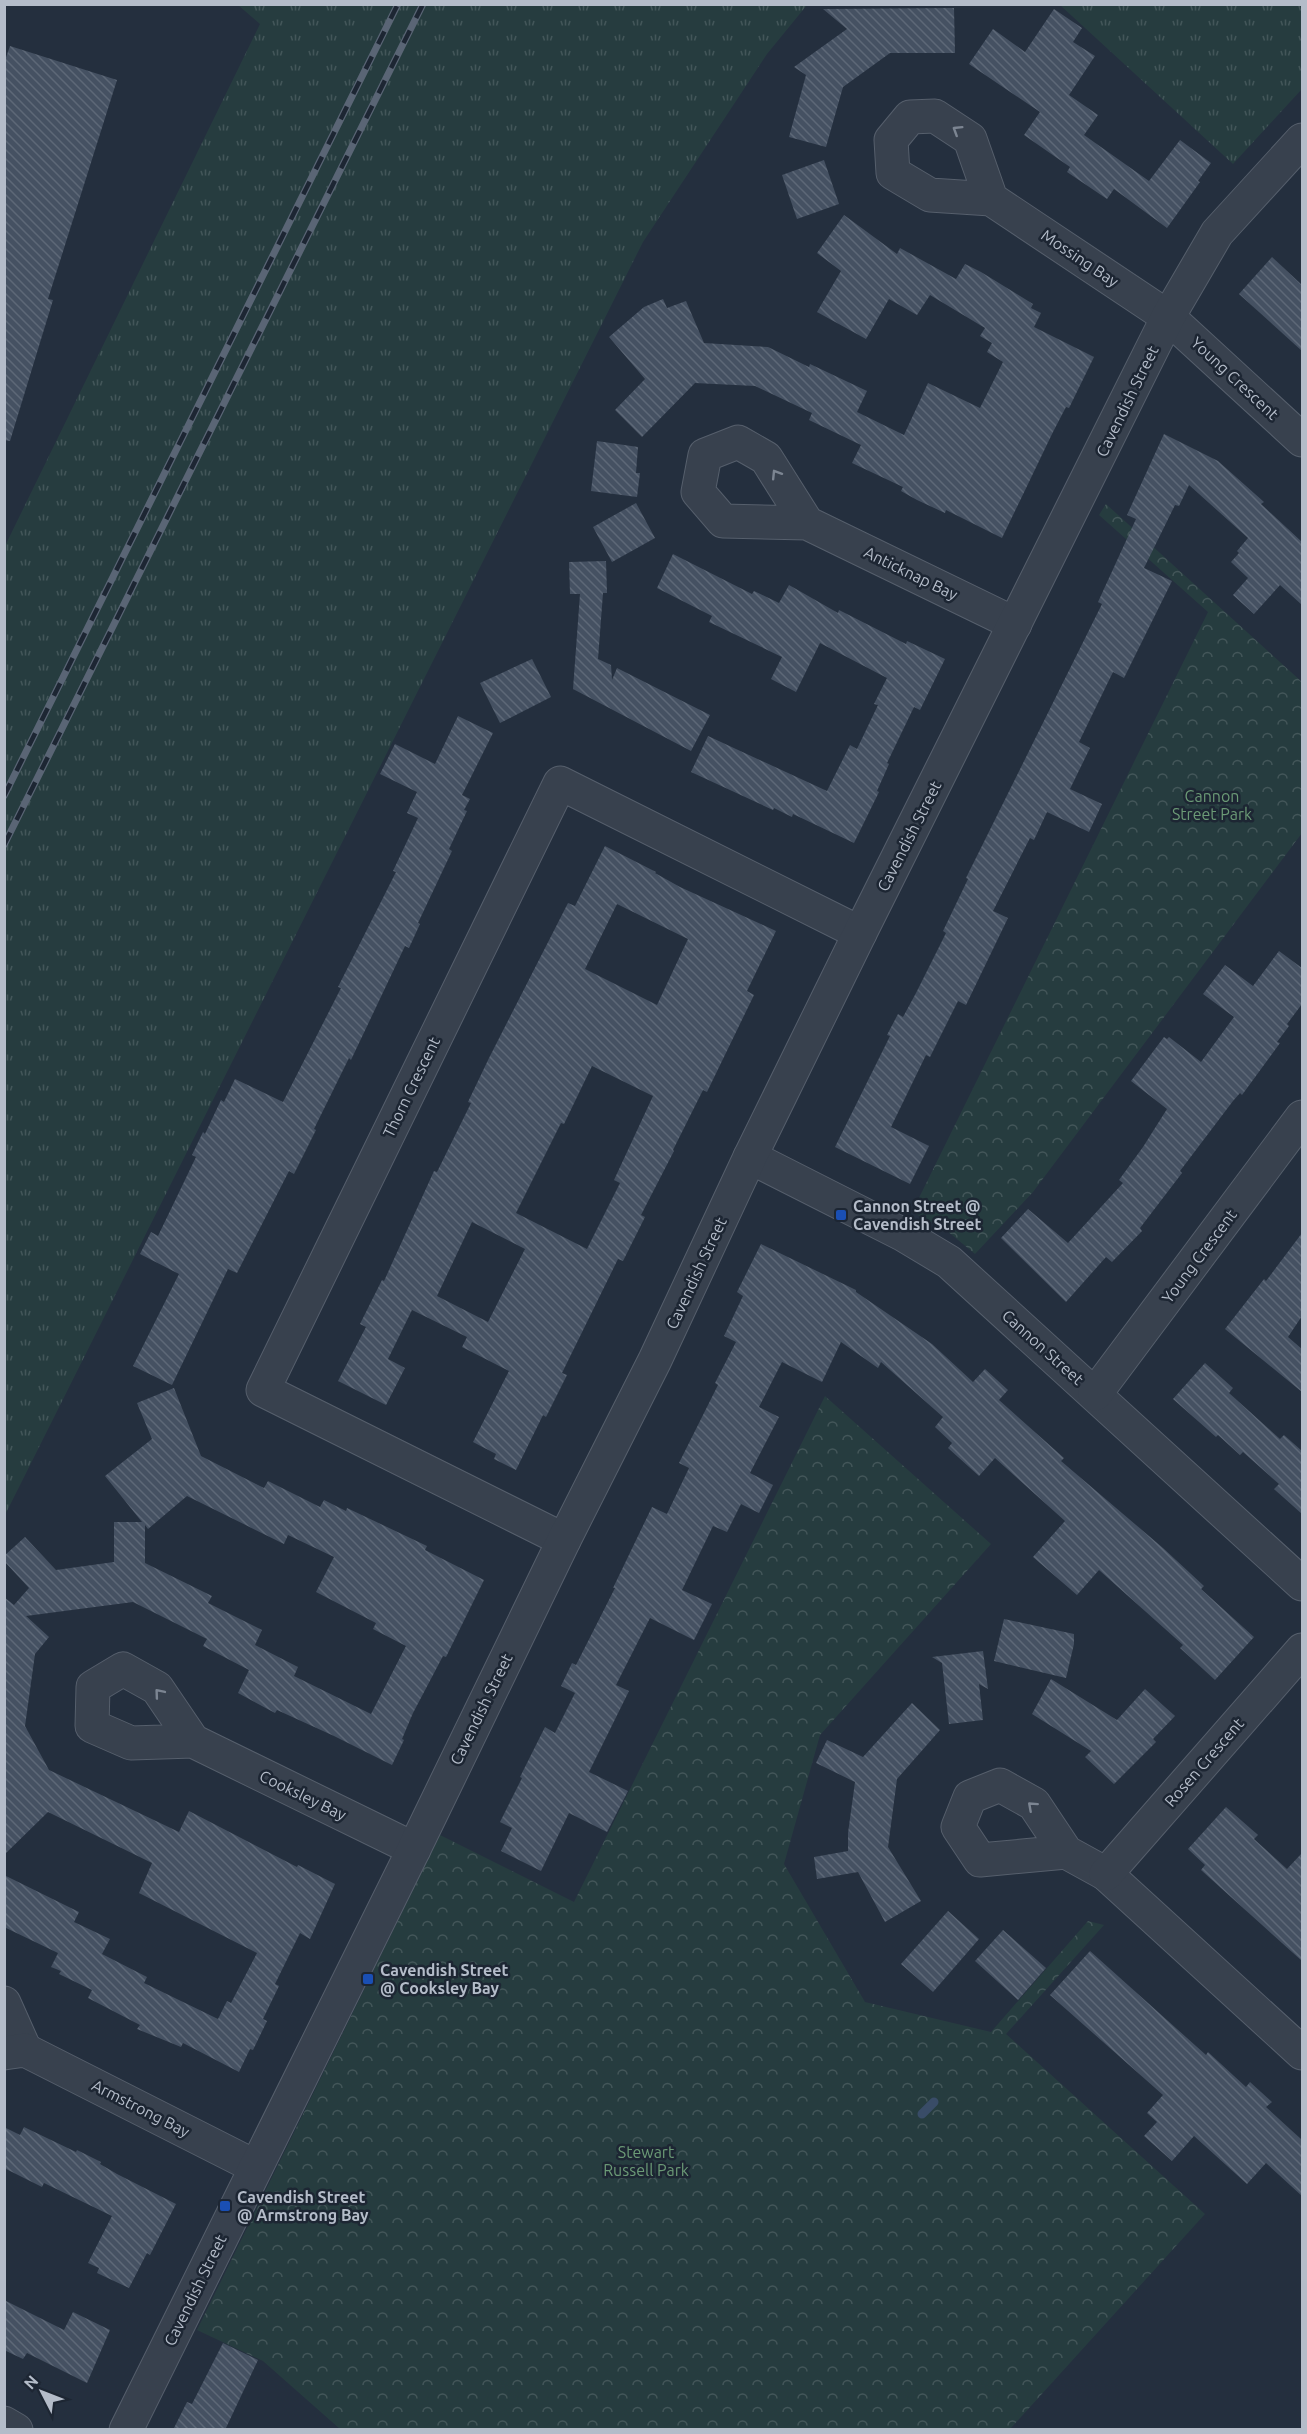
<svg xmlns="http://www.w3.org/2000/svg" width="1307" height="2434" font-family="Ubuntu,sans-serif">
  <defs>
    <pattern id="grass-tufts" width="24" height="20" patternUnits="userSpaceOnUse" patternTransform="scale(1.5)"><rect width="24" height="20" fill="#263c3f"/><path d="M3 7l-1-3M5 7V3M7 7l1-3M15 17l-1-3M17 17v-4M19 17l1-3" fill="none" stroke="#435659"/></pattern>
    <pattern id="park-crowns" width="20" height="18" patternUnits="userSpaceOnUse" patternTransform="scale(1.5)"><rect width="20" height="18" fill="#263c3f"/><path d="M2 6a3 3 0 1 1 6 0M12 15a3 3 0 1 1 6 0" fill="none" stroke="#435659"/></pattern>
    <pattern id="building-back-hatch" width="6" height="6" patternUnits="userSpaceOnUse" patternTransform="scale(1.5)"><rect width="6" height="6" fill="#455162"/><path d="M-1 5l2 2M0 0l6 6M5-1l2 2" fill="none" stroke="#5d6877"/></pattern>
  </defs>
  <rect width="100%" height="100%" fill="#242f3e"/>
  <g fill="url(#grass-tufts)">
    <polygon points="238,5 807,5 767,54 643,242 5,1515 5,546 260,24"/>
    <polygon points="1060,5 1302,5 1302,89 1233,164"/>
  </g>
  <g fill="url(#park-crowns)">
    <polygon points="1106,504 1302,682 1302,833 1033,1192 975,1254 946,1230 912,1212 1208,612 1099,515"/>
    <polygon points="825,1396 991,1544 820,1735 784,1864 865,2002 991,2032 1088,1921 1104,1925 1006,2034 1205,2214 1010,2429 340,2429 263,2361 197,2330 440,1835 574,1902"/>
  </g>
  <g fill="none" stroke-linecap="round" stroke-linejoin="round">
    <polyline stroke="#394c67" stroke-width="9" points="922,2114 934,2102"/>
  </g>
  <g fill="url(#building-back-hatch)" fill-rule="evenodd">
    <polygon points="954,8 955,53 890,53 843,87 826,147 789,137 806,75 794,67 847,29 823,9"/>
    <polygon points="1054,9 1082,28 1073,42 1095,56 1069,95 1098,115 1084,135 1149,181 1180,140 1211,163 1198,181 1200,182 1167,228 1114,189 1107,199 1067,172 1070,167 1024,135 1040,112 969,64 993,29 1025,52"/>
    <polygon points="10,46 117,80 48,299 53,300 10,441 4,440 4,63"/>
    <polygon points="824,160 839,204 797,219 782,175"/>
    <polygon points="844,215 897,254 900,248 956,279 965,264 981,272 1033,304 1031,308 1041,313 1034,327 1094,357 1069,408 1066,407 1053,432 1002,538 946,510 945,513 917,500 901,491 903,487 852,463 861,445 809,420 812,413 755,386 695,383 642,437 615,410 645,379 609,337 644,307 663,299 667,308 686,301 704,343 768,347 809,367 810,364 867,391 857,412 904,435 928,383 980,408 1003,362 987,352 992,343 980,336 985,328 930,295 917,315 889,299 866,339 817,312 841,271 817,253"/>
    <polygon points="1272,257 1302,285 1302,351 1239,294"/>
    <polygon points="1164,434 1218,461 1264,502 1261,504 1302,542 1302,605 1280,585 1254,614 1233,595 1248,578 1231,562 1239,553 1237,551 1248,538 1189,485 1179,506 1175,505 1144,568 1172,581 1124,678 1113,672 1079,742 1090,748 1070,789 1102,804 1089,832 1047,812 1034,840 1030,838 993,911 1008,918 966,1005 958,1001 930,1057 926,1055 891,1127 929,1146 910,1184 835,1147 890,1036 887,1035 898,1014 903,1017 916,993 946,933 943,931 968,879 966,878 1102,604 1098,602 1136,519 1127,515"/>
    <polygon points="597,441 638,447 636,473 640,473 637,497 591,491"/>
    <polygon points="636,503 655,538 612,562 593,527"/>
    <polygon points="673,554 752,594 754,591 779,603 789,585 838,613 839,610 906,644 907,641 945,659 920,710 914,707 887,763 889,764 877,791 879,792 854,843 793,814 792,817 774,808 773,810 691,772 708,736 827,791 850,745 857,749 878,705 874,704 887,678 820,643 796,692 771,679 782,657 709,622 712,616 657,588"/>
    <polygon points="606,561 607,593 603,593 598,659 611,665 612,680 617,668 710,715 691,751 573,689 580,594 570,594 569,562"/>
    <polygon points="532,659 551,697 500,723 480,683"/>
    <polygon points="458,716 493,733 462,795 470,799 464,810 467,811 449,849 452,851 418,923 420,924 409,948 405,946 351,1060 349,1058 314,1129 316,1130 294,1174 289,1171 237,1273 228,1269 172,1385 133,1366 179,1274 140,1254 151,1232 158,1236 196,1157 192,1155 203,1132 205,1134 221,1100 224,1102 235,1079 283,1102 341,988 338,987 396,872 393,871 418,818 407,813 417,792 380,774 395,744 435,764"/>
    <path d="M605,846L656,872L655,873L680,887L776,931L747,991L754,995L707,1092L703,1090L673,1150L674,1151L641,1215L645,1217L623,1261L618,1259L562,1373L567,1375L546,1417L543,1415L516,1470L494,1459L496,1454L473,1442L509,1371L462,1347L467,1337L412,1310L388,1359L405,1368L386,1405L338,1381L366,1327L360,1324L382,1280L384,1281L434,1171L437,1172L471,1103L468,1102L489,1058L568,903L575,906ZM617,904L688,939L657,1005L585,969ZM592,1066L653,1096L614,1180L620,1183L587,1249L516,1213L561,1123L564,1124ZM472,1222L525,1249L488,1322L437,1296Z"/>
    <polygon points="1279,951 1302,968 1302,1004 1287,1024 1289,1026 1277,1042 1280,1043 1242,1095 1240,1093 1233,1101 1180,1171 1182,1173 1140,1228 1142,1231 1112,1262 1106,1257 1066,1302 1001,1238 1028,1209 1068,1243 1123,1183 1119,1180 1143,1147 1167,1109 1131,1081 1164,1037 1167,1039 1169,1037 1201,1062 1234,1017 1203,994 1225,965 1253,986"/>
    <polygon points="1302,1233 1302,1316 1288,1337 1302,1349 1302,1392 1225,1329 1264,1279 1266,1281"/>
    <polygon points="761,1244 856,1290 856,1292 932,1344 973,1382 985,1369 1008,1390 999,1400 1064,1458 1061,1461 1163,1548 1204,1586 1201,1589 1254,1637 1215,1680 1180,1648 1183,1645 1099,1570 1077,1595 1033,1557 1065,1521 995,1458 979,1476 948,1448 952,1443 935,1427 943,1417 881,1362 878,1368 841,1342 822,1382 782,1362 759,1407 779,1417 750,1473 773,1485 759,1513 741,1504 727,1532 713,1526 682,1590 712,1604 694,1640 650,1618 616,1685 629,1691 589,1772 628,1791 607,1832 569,1813 541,1871 501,1851 512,1828 500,1822 522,1778 520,1777 545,1727 555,1733 575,1693 561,1686 572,1663 576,1665 615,1588 613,1588 652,1507 667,1514 689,1468 679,1463 718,1385 715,1383 736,1342 724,1336 743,1296 737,1292"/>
    <polygon points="1205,1363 1233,1388 1229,1393 1280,1439 1284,1435 1302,1451 1302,1514 1274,1489 1279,1484 1243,1452 1240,1455 1218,1435 1216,1437 1173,1399"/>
    <path d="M174,1388L201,1456L264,1488L268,1481L320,1507L324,1500L346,1511L347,1508L427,1546L425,1550L484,1580L446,1657L443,1656L413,1713L402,1739L404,1740L392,1765L334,1736L277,1710L275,1713L238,1693L249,1670L203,1646L207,1639L133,1602L26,1616L49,1637L35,1654L25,1726L49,1770L179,1832L189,1811L297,1867L298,1865L335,1884L310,1939L300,1933L275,1984L279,1986L263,2019L267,2021L253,2050L250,2049L239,2072L183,2043L181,2047L137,2029L140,2025L88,1998L92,1990L59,1974L61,1971L51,1967L58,1953L4,1927V1875L79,1912L74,1922L110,1939L102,1954L147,1977L144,1983L218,2019L227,2001L231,2003L257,1953L139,1893L152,1863L48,1812L4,1855V1597L14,1605L29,1588L4,1561V1556L25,1537L56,1570L114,1562V1522H142L105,1476L152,1439L137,1403ZM187,1496L284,1544L288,1535L334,1557L316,1592L376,1623L373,1629L406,1646L371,1714L294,1676L298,1667L255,1645L262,1630L208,1603L212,1596L145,1563V1525L148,1529Z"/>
    <polygon points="1004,1619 1074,1634 1074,1644 1066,1678 994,1661"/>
    <polygon points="983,1651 988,1689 979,1684 983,1720 949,1724 942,1663 932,1657"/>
    <polygon points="1051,1679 1117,1720 1145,1689 1175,1716 1153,1739 1156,1742 1114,1784 1085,1757 1091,1751 1032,1714"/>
    <polygon points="912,1703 940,1730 897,1779 888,1847 921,1901 885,1922 858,1872 817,1879 814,1857 848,1851 848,1833 855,1782 816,1763 827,1740 863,1757"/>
    <polygon points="1226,1807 1258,1835 1254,1839 1287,1869 1302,1853 1302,1961 1201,1870 1205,1865 1188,1849"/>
    <polygon points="948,1911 979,1939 933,1992 901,1964"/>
    <polygon points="1003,1930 1046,1968 1018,2000 975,1961"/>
    <polygon points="1090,1951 1206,2055 1208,2052 1246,2087 1250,2082 1272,2102 1266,2107 1302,2140 1302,2196 1266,2163 1247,2184 1194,2136 1172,2161 1144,2136 1157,2122 1147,2113 1163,2095 1050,1995"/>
    <polygon points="4,2127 20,2135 24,2127 76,2152 77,2150 101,2162 100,2164 117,2174 176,2204 150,2255 147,2253 129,2288 97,2273 99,2268 88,2263 112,2216 44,2183 42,2187 4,2168"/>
    <polygon points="4,2300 64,2330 73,2312 110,2330 87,2383 27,2353 23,2359 4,2350"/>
    <polygon points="223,2343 258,2360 225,2430 173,2430 187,2402 192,2404"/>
  </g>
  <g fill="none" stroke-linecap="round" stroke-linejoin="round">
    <g stroke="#565f6c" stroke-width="35">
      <g id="minor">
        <polyline points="991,199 970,139 935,116 910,117 891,140 893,173 930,195 991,199 1168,317 1302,440"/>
        <polyline points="807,523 766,458 738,442 705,455 698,492 723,521 807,523 1015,624"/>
        <polyline points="750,1157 904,1235 949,1262 1302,1584"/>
        <polyline points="1095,1394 1302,1117"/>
        <polyline points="564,1540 263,1390 560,783 860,933"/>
        <polyline points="193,1741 157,1688 123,1669 93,1687 92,1726 131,1743 193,1741 414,1849"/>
        <polyline points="1066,1852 980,1860 958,1827 970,1797 1000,1785 1034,1804 1066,1852 1106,1874 1302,2053"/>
        <polyline points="1106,1874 1302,1650"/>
        <polyline points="4,2003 25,2050"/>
        <polyline points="4,2053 25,2050 256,2167"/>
        <polyline points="4,2423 16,2430"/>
        <polyline points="126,2430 414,1849 564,1540 655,1360 750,1157 860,933 1168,317 1217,233 1302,140"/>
      </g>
    </g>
    <use href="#minor" stroke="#38414e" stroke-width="33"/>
    <g stroke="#5a6575" stroke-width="7">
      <g id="rail">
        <polyline points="4,796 398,4"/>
        <polyline points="4,845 423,4"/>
      </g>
    </g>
    <use href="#rail" stroke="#1d2633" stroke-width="4.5" stroke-dasharray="14" stroke-linecap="butt"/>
  </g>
  <defs><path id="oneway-chevron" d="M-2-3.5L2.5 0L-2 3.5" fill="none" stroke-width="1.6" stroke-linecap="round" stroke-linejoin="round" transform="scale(1.5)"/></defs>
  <g stroke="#7c8592">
    <use href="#oneway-chevron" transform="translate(957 130) rotate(-148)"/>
    <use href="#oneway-chevron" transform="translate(776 474) rotate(-122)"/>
    <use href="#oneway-chevron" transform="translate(159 1693) rotate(-130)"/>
    <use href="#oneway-chevron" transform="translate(1032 1806) rotate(-138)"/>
  </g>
  <g fill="#1a4fb4" stroke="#1d2633" stroke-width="2">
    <rect x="835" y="1209" width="12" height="12" rx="3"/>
    <rect x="362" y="1973" width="12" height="12" rx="3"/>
    <rect x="219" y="2200" width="12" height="12" rx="3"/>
  </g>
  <g text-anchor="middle" stroke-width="5" stroke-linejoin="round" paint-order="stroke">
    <g font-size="16" fill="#b4bcc9" stroke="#1d2633">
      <text transform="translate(1080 258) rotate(34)" y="6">Mossing Bay</text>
      <text transform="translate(1235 378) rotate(43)" y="6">Young Crescent</text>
      <text transform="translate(1127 401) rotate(-64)" y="6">Cavendish Street</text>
      <text transform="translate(911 573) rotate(26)" y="6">Anticknap Bay</text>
      <text transform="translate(909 836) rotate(-63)" y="6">Cavendish Street</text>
      <text transform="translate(411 1087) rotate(-64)" y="6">Thorn Crescent</text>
      <text transform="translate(1199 1256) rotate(-53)" y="6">Young Crescent</text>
      <text transform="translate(696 1273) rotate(-65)" y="6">Cavendish Street</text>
      <text transform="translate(1043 1347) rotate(42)" y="6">Cannon Street</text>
      <text transform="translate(481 1709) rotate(-64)" y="6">Cavendish Street</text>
      <text transform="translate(1204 1762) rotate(-49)" y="6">Rosen Crescent</text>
      <text transform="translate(303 1795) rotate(26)" y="6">Cooksley Bay</text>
      <text transform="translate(141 2108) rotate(27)" y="6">Armstrong Bay</text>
      <text transform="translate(195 2290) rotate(-64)" y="6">Cavendish Street</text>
    </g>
    <g font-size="16" fill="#6b9a76" stroke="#1d2633">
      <text x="1212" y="802">Cannon<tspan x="1212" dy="18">Street Park</tspan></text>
      <text x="646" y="2158">Stewart<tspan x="646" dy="18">Russell Park</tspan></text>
    </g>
    <g font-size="16" font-weight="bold" fill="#b4bcc9" stroke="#1d2633" text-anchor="start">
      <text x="853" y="1212">Cannon Street @<tspan x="853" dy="18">Cavendish Street</tspan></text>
      <text x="380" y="1976">Cavendish Street<tspan x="380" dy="18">@ Cooksley Bay</tspan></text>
      <text x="237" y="2203">Cavendish Street<tspan x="237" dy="18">@ Armstrong Bay</tspan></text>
    </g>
  </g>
  <rect width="1307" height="2434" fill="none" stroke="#b4bcc9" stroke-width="12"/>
  <g transform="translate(42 2392) rotate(312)" stroke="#1d2633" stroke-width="4.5" paint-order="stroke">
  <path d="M0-4.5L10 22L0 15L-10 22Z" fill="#b4bcc9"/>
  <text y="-9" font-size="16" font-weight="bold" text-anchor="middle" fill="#b4bcc9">N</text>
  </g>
</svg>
